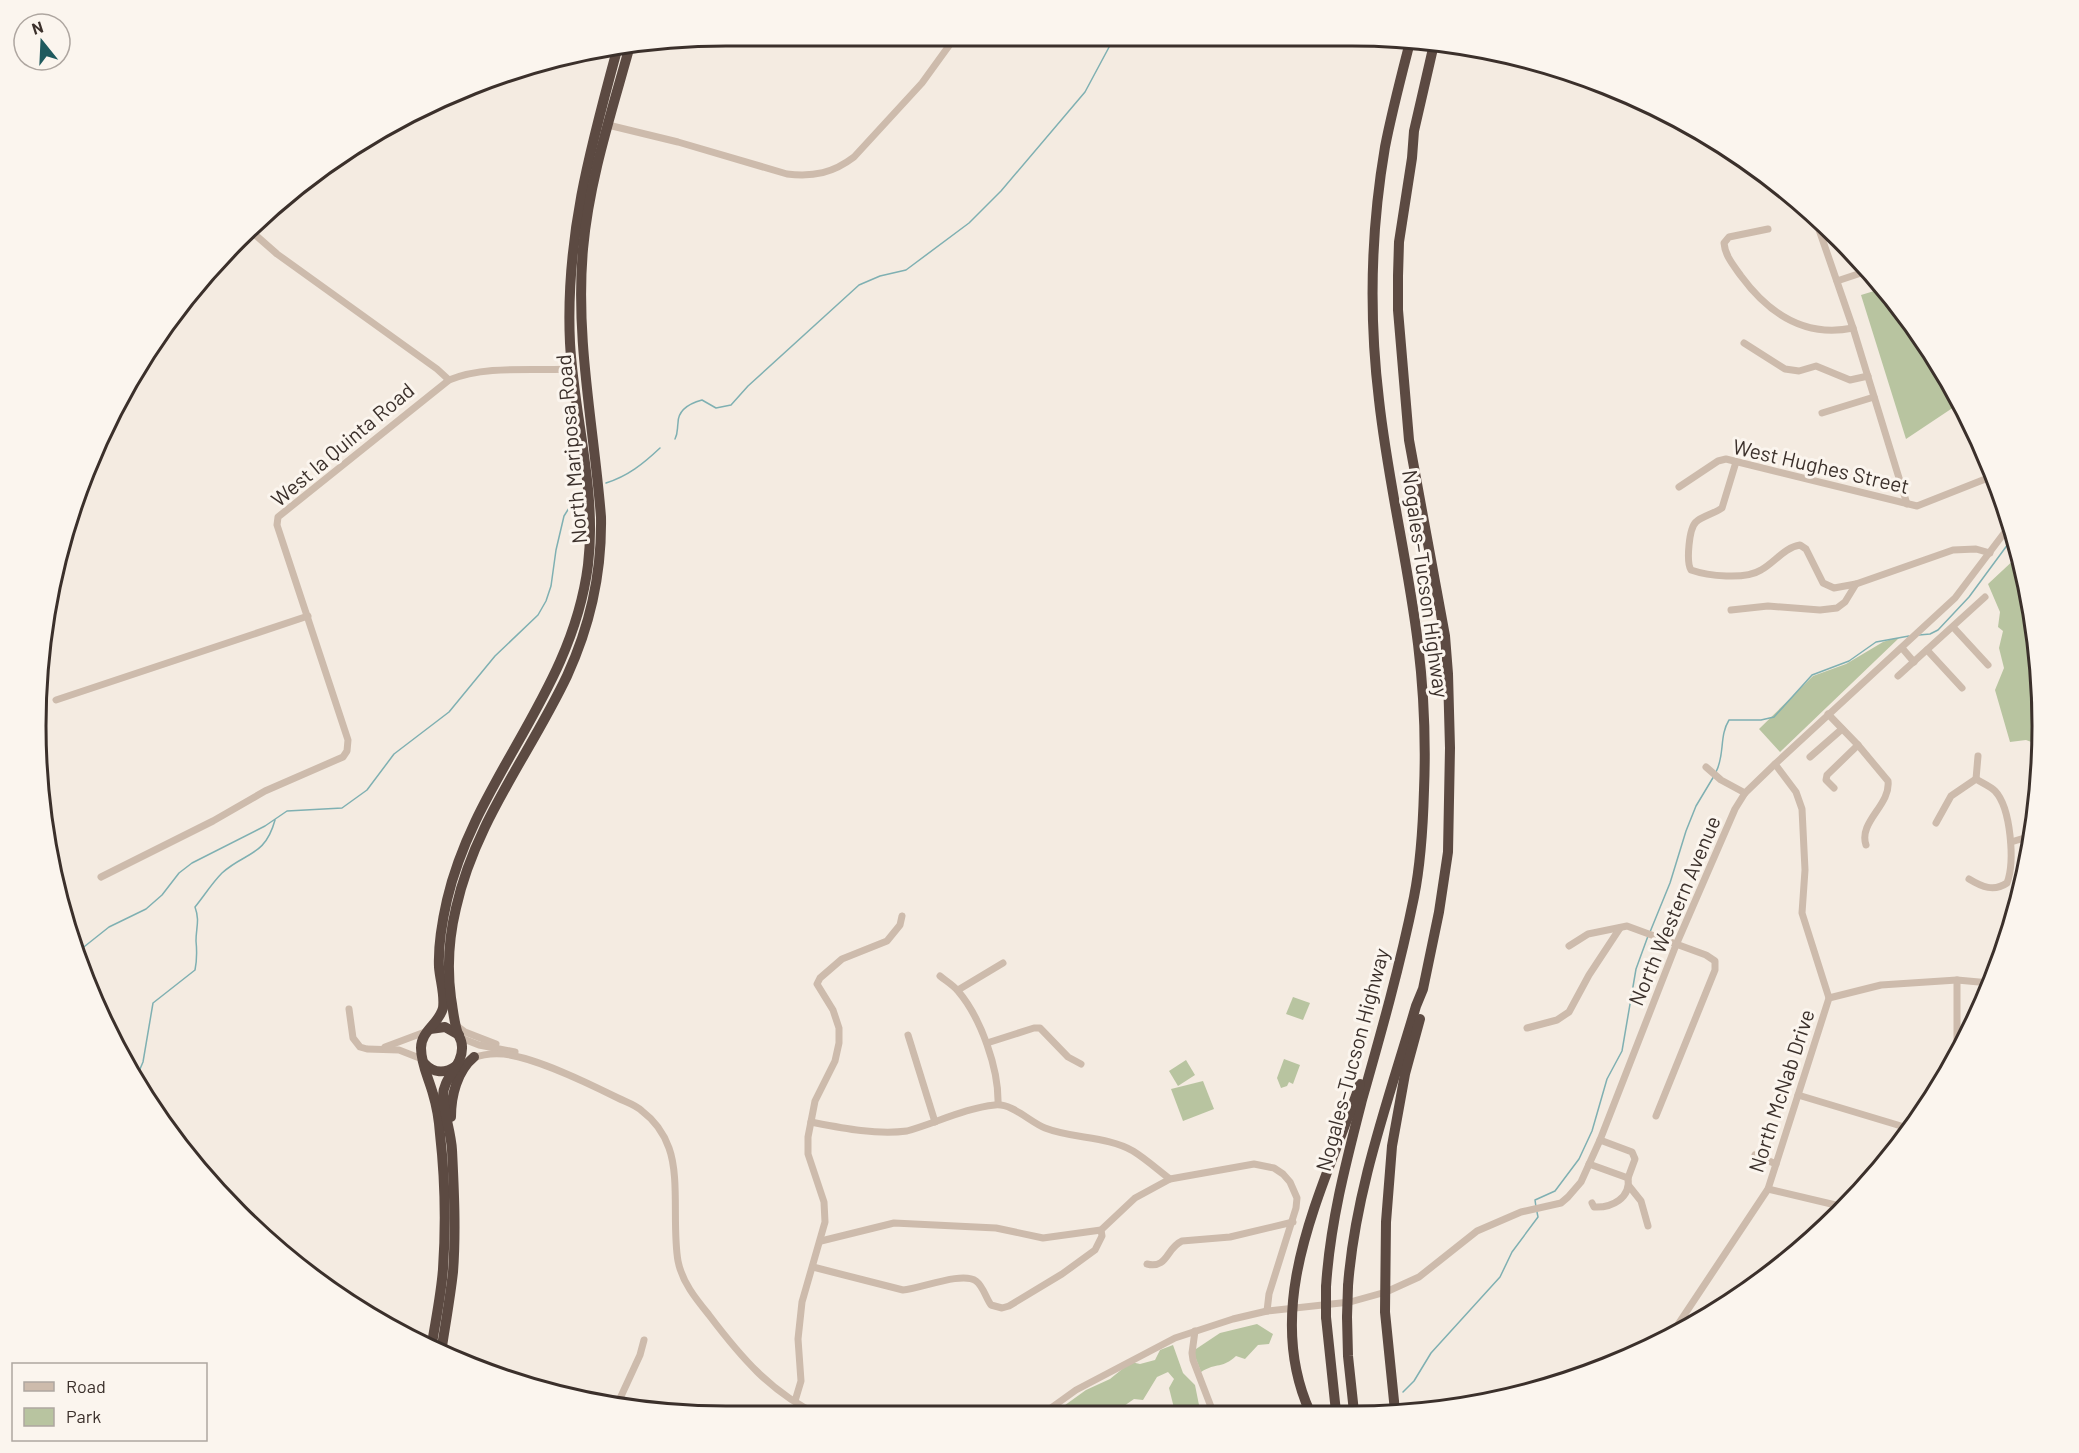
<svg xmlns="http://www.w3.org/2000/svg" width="2079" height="1453" font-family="Barlow,sans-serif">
  <rect width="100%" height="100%" fill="#f4ebe1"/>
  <g fill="#b8c4a0">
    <polygon points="1884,288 1950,381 1960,403 1906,439 1861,295"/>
    <polygon points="2018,556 2037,636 2042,771 2040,781 2034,743 2026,740 2010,742 1995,690 2004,668 1999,648 2003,631 1998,627 2000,612 1988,584"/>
    <polygon points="1895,638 1899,638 1780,752 1759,729 1813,676 1846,664 1883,642"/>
    <polygon points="1293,997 1310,1003 1303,1020 1286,1014"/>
    <polygon points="1284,1059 1300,1065 1293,1084 1289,1082 1287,1086 1281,1088 1277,1078"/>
    <polygon points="1186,1060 1195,1075 1178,1086 1169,1071"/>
    <polygon points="1203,1081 1214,1109 1183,1121 1171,1089"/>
    <path d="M1257,1324L1273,1334L1269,1344L1258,1345L1245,1359L1236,1356C1222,1369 1217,1362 1201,1372L1193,1351L1220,1333Z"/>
    <polygon points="1173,1345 1183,1373 1195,1385 1199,1405 1181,1412 1174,1408 1169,1388 1174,1379 1168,1372 1157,1377 1143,1400 1134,1399 1114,1413 1054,1413 1086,1390 1110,1379 1131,1362 1140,1364 1155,1360 1160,1350"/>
  </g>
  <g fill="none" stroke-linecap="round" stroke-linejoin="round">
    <g stroke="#7fb0b2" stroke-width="1.5">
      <path d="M675,439C678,433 677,430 678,423C678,409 691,403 702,400L716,408L731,405L748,386L859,285L880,276L906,270L969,223L1001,191L1085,92L1115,36"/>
      <path d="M606,483C628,476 643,464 660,448"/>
      <polyline points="1919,635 1930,634 1938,630 1969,597 2014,536"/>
      <path d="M1716,772C1725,755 1719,736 1729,720H1761L1774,717L1812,675L1849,661L1876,642L1909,636"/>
      <polyline points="1650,932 1670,883 1686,831 1696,806 1714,776"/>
      <polyline points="75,954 109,927 146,909 162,895 179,873 192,863 265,826 287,811 342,808 367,790 394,754 449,712 495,656 538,615 546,601 551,586 556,550 564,516 579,492"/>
      <path d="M137,1076L143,1062L153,1003L195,970C197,960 197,951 196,941C196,927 200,921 195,907C204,896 212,883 222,873C245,852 265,857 275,820"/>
      <polyline points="1536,1207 1535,1200 1555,1191 1579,1159 1592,1131 1607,1079 1622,1051 1636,969 1648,936"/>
      <polyline points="1403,1392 1414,1381 1431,1353 1500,1277 1512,1252 1538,1217 1537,1212"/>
    </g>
    <g stroke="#cdbbac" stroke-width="7">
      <path d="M608,125L678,142L787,174C814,177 833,173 854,157L922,83L956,36"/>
      <polyline points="1815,218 1853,328 1907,504"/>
      <path d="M1768,229L1729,237L1724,243C1725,256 1734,266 1741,276C1769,314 1805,338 1853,328"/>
      <polyline points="252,232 277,254 437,369 449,380"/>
      <polyline points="1837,281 1870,270"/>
      <polyline points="1744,343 1785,369 1799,371 1816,366 1850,380 1868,376"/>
      <polyline points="1822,413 1874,397"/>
      <path d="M1736,462L1722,508C1714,514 1702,516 1696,522C1689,528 1686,562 1691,570C1708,576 1745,580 1761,570C1774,563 1785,547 1800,545L1806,549L1823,583L1834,588L1856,584"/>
      <polyline points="1679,487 1718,461 1726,459 1917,506 1993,476"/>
      <polyline points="1731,610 1768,606 1820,610 1837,608 1845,602 1856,584 1953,550 1976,549 1990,553"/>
      <polyline points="1953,627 1988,665"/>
      <polyline points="1902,648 1914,662"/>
      <polyline points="1927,650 1962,688"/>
      <polyline points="1898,676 1985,597"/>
      <polyline points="56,700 308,616"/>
      <path d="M1828,714L1858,745L1888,781C1891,805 1858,822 1866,845"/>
      <polyline points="1810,757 1842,729"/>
      <polyline points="1706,767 1721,780 1745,793"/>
      <polyline points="1976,779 1978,756"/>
      <polyline points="1834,788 1826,780 1827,775 1858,745"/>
      <polyline points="2034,818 2032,803 2037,801"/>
      <path d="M1936,823L1951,796L1976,779C1982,783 1990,786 1995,791C2011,808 2015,862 2007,883C1994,892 1982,887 1969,879"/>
      <polyline points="2011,842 2031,836"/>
      <path d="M101,877L213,821L265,791L343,757L347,751L348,740L277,525L278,517L449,380C487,365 532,371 572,369"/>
      <polyline points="1569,946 1588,934 1627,926 1706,955 1715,961 1715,970 1656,1116"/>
      <path d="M940,976C946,981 953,985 958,991C981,1018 999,1069 998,1104"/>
      <polyline points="958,990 1003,963"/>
      <polyline points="1829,998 1881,985 1957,980 1990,983"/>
      <polyline points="349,1009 353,1038 360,1047 367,1049 399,1050 422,1059"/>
      <polyline points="457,1026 465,1032 496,1044"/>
      <polyline points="1527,1028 1557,1020 1569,1012 1589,975 1620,928"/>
      <polyline points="908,1035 935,1122"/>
      <polyline points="461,1038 479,1045 515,1052"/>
      <polyline points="987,1043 1034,1028 1040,1028 1068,1057 1081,1064"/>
      <polyline points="385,1047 425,1032"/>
      <polyline points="1957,1056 1957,980"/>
      <path d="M473,1058C483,1054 493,1053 504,1054C537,1058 588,1083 618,1098C626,1102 636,1105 642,1111C654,1120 664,1134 669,1148C680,1178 672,1227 678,1261C682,1282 696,1299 709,1315C740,1356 771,1393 819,1415"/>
      <polyline points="1798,1095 1911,1129"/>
      <path d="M811,1122C842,1128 876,1135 907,1131C936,1123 965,1108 995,1105C1012,1103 1030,1122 1045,1128C1073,1139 1107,1136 1133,1151C1146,1159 1158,1170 1170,1179L1254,1164L1274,1168L1283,1174L1290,1182L1297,1198L1296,1208L1269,1294L1267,1311"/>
      <polyline points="1755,1155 1776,1164"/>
      <polyline points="1589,1164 1628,1178 1635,1159 1632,1152 1600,1140"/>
      <polyline points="1629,1186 1641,1201 1648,1226"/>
      <polyline points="1768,1189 1844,1207"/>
      <path d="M1592,1203L1594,1207C1612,1208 1631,1198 1628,1178"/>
      <polyline points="821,1241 894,1223 996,1228 1043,1238 1101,1230 1135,1198 1170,1179"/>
      <path d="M1147,1264C1168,1269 1166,1248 1182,1241L1230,1237L1293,1222"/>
      <path d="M813,1267L903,1290C920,1289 962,1271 976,1281C983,1286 986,1298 991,1305L1002,1308L1009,1306L1062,1274L1095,1250L1102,1236L1101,1230"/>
      <polyline points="1195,1331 1192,1353 1193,1360 1213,1412"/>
      <polyline points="1669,1338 1768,1189 1829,998 1802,913 1805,870 1802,809 1796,792 1775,764"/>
      <polyline points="795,1401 801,1381 798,1339 802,1302 825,1222 824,1202 808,1154 808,1137 815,1101 835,1061 839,1043 839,1028 833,1010 817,984 820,978 842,959 887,941 900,925 902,916"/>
      <polyline points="617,1405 640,1355 644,1340"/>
      <polyline points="1044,1413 1076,1390 1175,1338 1233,1319 1267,1311 1350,1302 1386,1292 1419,1277 1477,1231 1521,1212 1561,1203 1568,1197 1581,1182 1600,1140 1676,945 1735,809 1745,793 1775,764 1955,598 2011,524"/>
    </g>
    <g stroke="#5c4a42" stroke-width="10">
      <polyline points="430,1029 445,1027 459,1035"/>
      <path d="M424,1063C433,1073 445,1074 456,1066"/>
      <path d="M451,1117C451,1096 457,1071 474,1057"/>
      <path d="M1348,1286C1355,1191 1389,1098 1416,1006L1423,989L1439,912L1448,852L1450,748L1448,674L1445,636L1409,440L1398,310V276L1399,242L1412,158L1414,131L1434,44"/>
      <path d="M1326,1287C1330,1223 1346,1162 1362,1100C1381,1033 1400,966 1414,897C1421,862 1423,826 1424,790C1426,741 1424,693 1418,644C1408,562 1388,482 1379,400C1369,317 1371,229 1385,147C1392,111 1401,77 1410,42"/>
      <polyline points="1326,1317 1336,1412"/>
      <polyline points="1347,1317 1348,1356 1354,1412"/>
      <path d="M431,1350C435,1323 441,1296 443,1269C446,1225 445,1178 440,1134C439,1120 437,1107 433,1094C429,1079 421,1064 421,1048C421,1031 439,1024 443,1008C445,995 440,980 439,967C438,945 442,922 447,900C475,779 572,693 588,565C597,491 574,417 570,343C565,240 590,149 617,50"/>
      <path d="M441,1353C445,1326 450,1299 453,1272C456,1232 454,1190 452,1150C451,1132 444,1114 443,1096C443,1077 463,1066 462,1047C462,1041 460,1038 458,1034C454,1023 453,1009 451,998C447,968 449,937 456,908C475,822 530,754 567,676C590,626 602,572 601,517C594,428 575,339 583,249C589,181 611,114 629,49"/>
      <polyline points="1395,1411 1385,1312 1386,1222 1392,1146 1405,1074 1420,1019"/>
      <path d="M1310,1412C1260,1302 1325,1187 1360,1084"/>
    </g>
    <g stroke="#5c4a42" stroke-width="10">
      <polyline points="1326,1287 1326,1317"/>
      <polyline points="1347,1317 1348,1286"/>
    </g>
  </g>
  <g text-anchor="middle" stroke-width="6" stroke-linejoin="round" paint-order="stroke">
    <g font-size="21" fill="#3b302b" stroke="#fbf5ee">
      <text transform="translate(343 445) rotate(-40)" y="7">West la Quinta Road</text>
      <text transform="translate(572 449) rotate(-95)" y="7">North Mariposa Road</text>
      <text transform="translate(1821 467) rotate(13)" y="7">West Hughes Street</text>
      <text transform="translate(1425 584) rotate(82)" y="7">Nogales–Tucson Highway</text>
      <text transform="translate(1675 911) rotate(-67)" y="7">North Western Avenue</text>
      <text transform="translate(1353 1060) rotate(-75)" y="7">Nogales–Tucson Highway</text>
      <text transform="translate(1782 1091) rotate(-72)" y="7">North McNab Drive</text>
    </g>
  </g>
  <path d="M0 0H2079V1453H0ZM726 46H1352A680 680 0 0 1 2032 726V726A680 680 0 0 1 1352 1406H726A680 680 0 0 1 46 726V726A680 680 0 0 1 726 46Z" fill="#fbf5ee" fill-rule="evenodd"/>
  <path fill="none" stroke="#3b302b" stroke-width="3" d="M726 46H1352A680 680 0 0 1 2032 726V726A680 680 0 0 1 1352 1406H726A680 680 0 0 1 46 726V726A680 680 0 0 1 726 46Z"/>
  <rect x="12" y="1363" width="195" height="78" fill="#fbf5ee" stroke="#aea6a0" stroke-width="1.5"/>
  <rect x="24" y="1382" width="30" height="9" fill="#cdbbac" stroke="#aea6a0" stroke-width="1.5"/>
  <text x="66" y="1393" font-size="18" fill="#3b302b">Road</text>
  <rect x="24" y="1408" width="30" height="18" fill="#b8c4a0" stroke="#aea6a0" stroke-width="1.5"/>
  <text x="66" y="1423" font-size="18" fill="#3b302b">Park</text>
  <g transform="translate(42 42) rotate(342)"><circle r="28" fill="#fbf5ee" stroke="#aea6a0" stroke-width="1.5"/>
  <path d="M0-4.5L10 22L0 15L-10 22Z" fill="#1f5a5e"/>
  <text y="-9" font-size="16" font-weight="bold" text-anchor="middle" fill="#3b302b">N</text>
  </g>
</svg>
